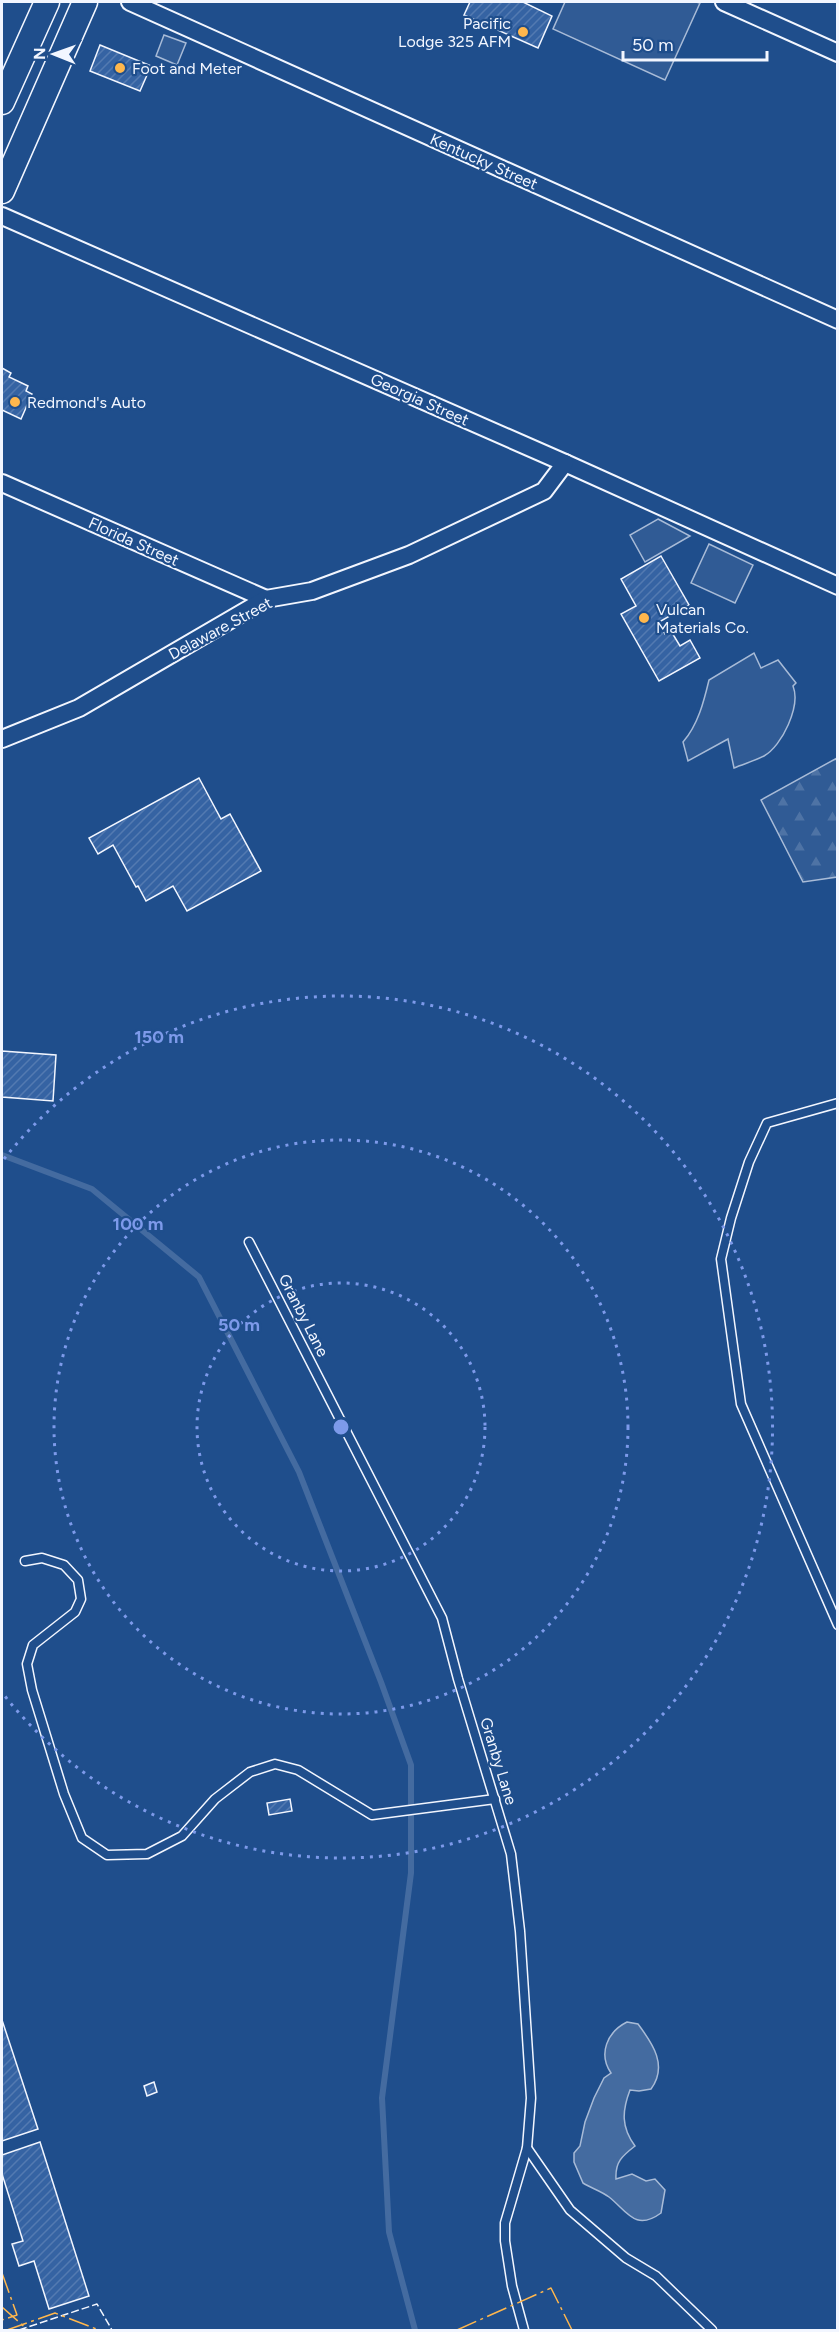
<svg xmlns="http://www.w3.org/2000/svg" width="839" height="2332" font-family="Figtree,sans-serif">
  <defs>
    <pattern id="forest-firs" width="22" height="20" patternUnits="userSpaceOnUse" patternTransform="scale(1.5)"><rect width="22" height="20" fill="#305b95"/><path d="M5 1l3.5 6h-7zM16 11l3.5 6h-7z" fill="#4e73a5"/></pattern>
    <pattern id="building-hatch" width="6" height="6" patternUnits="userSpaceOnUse" patternTransform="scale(1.5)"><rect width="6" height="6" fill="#3563a3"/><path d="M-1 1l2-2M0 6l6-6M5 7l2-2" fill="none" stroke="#537ab1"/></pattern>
  </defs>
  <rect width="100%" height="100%" fill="#1f4e8c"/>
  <polygon fill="url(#forest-firs)" stroke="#a8bbd7" stroke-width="1.5" points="837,758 837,877 803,882 761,800"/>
  <g fill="#305b95" stroke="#a8bbd7" stroke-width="1.5">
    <polygon points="565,2 696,2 700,3 665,80 553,29"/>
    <polygon points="164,35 186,43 177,65 156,56"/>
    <polygon points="658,519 690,536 645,562 630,535"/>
    <polygon points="709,544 753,565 735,603 691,583"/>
    <path d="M754,653L761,668L778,660L796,683L793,686C801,706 782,746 764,756C755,761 743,764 734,768L728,739L688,761L683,742C698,725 704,701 709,680Z"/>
  </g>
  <path fill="#446ba0" stroke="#a8bbd7" stroke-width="1.5" d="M627,2022L638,2024C653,2044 668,2066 651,2089L639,2091L630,2090C622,2111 621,2127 635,2146C622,2156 615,2162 616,2179L632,2174L646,2181L655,2179L665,2190L661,2213C635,2232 627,2211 609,2197C601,2191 591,2188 583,2183L574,2162V2153L580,2146L585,2122L594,2098L604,2078L611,2073C598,2054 607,2032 627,2022Z"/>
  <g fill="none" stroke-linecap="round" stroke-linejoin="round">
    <polyline stroke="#446ba0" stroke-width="6" points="2,1155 92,1189 199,1277 299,1472 381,1682 411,1765 411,1873 382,2098 389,2232 415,2330"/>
  </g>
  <g fill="url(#building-hatch)" stroke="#f2f6ff" stroke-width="1.5">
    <polygon points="470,2 523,2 552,16 538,48 464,15"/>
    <polygon points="100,45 151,66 140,91 90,71"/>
    <polygon points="2,368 11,373 9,377 28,386 26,391 32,394 21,419 2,410"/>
    <polygon points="661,556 689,605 659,622 665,634 671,631 680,646 690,640 700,658 659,681 621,614 636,606 621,579"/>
    <polygon points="199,778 221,819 230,814 261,871 187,911 173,886 146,901 138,886 136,887 113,845 98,854 89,838"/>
    <polygon points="2,1051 56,1055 53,1101 2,1097"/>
    <polygon points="290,1799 292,1811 269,1815 267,1803"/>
    <polygon points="2,2020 38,2129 2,2141"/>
    <polygon points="154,2082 157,2092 147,2096 144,2086"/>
    <polygon points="40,2142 89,2296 49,2309 34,2261 19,2266 12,2244 23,2241 2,2174 2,2155"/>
  </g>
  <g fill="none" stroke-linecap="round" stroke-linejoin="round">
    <g stroke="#f2f6ff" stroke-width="11">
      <g id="service">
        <polyline points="838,1103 767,1123 749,1162 731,1218 721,1259 741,1404 838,1625"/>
        <polyline points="249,1242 442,1618 458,1679 511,1854 520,1931 531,2098 527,2148 505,2223 505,2241 512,2286 524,2330"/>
        <polyline points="25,1561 42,1558 64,1565 78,1580 81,1599 75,1612 33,1645 27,1664 32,1690 64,1794 82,1838 107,1855 147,1854 182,1836 215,1799 250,1772 275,1764 298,1770 372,1815 495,1799"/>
        <polyline points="527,2148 570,2210 626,2258 656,2276 712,2330"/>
      </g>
    </g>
    <g stroke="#f2f6ff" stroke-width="20">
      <g id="minor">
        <polyline points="130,2 838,320"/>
        <polyline points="724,2 838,53"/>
        <polyline points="2,216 565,463 838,586"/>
        <polyline points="2,483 266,599"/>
        <polyline points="2,739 79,708 266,599 312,591 409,555 544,491 565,463"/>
      </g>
    </g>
    <g stroke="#f2f6ff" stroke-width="27">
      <g id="secondary">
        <polyline points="2,102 47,2"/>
        <polyline points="2,191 85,2"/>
      </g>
    </g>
    <use href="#service" stroke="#1f4e8c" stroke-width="8"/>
    <use href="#minor" stroke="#1f4e8c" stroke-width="16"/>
    <use href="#secondary" stroke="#1f4e8c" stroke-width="24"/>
    <polyline stroke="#f2f6ff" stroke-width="1.5" stroke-dasharray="8 3" stroke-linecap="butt" points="19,2330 97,2304 112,2330"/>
    <g stroke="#ffb74d" stroke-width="1.5" stroke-dasharray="21 4.5 3 4.5" stroke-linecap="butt">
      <polyline points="2,2273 17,2315 2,2320"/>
      <polyline points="2,2307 28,2330"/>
      <polyline points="7,2330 55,2313 99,2330"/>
      <polyline points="47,2330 48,2330"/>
      <polyline points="457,2330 551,2288 572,2330"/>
    </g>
  </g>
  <g fill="none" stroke="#7d9aea" stroke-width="3" stroke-dasharray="3 6">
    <circle cx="341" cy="1427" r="144"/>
    <circle cx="341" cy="1427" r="287"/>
    <path d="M4 1159A431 431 0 1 1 4 1695"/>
  </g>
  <g fill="#ffb74d" stroke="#1f4e8c" stroke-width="2">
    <circle cx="523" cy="32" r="6"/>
    <circle cx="120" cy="68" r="6"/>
    <circle cx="15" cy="402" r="6"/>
    <circle cx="644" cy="618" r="6"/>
  </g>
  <g text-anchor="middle" stroke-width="4.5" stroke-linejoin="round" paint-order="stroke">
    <g font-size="16" fill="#f2f6ff" stroke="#1f4e8c" text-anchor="start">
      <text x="511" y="29" text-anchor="end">Pacific<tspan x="511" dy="18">Lodge 325 AFM</tspan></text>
      <text x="132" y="74">Foot and Meter</text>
      <text x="27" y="408">Redmond's Auto</text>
      <text x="656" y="615">Vulcan<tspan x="656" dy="18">Materials Co.</tspan></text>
    </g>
    <g font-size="16" fill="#f2f6ff" stroke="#1f4e8c">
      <text transform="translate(484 161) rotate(24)" y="6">Kentucky Street</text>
      <text transform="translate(420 399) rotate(24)" y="6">Georgia Street</text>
      <text transform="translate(134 541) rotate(24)" y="6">Florida Street</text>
      <text transform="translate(220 628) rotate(-28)" y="6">Delaware Street</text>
      <text transform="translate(304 1315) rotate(63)" y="6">Granby Lane</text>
      <text transform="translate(499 1761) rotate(73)" y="6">Granby Lane</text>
    </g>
  </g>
  <circle cx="341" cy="1427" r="9" fill="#7d9aea" stroke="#1f4e8c" stroke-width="3"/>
  <g font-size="18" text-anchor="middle" font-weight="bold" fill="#7d9aea" stroke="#1f4e8c" stroke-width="4.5" stroke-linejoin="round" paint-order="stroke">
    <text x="159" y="1043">150 m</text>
    <text x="138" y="1230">100 m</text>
    <text x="239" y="1331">50 m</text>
  </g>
  <rect width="839" height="2332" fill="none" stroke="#f2f6ff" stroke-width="6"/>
  <g transform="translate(54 54) rotate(271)" stroke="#1f4e8c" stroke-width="4.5" paint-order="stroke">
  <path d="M0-4.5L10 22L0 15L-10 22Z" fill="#f2f6ff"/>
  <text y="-9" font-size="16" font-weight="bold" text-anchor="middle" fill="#f2f6ff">N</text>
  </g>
  <path d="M623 51v9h144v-9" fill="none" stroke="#f2f6ff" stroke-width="3"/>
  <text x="632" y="51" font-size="18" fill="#f2f6ff" stroke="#1f4e8c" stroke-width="4.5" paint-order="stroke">50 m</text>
</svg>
